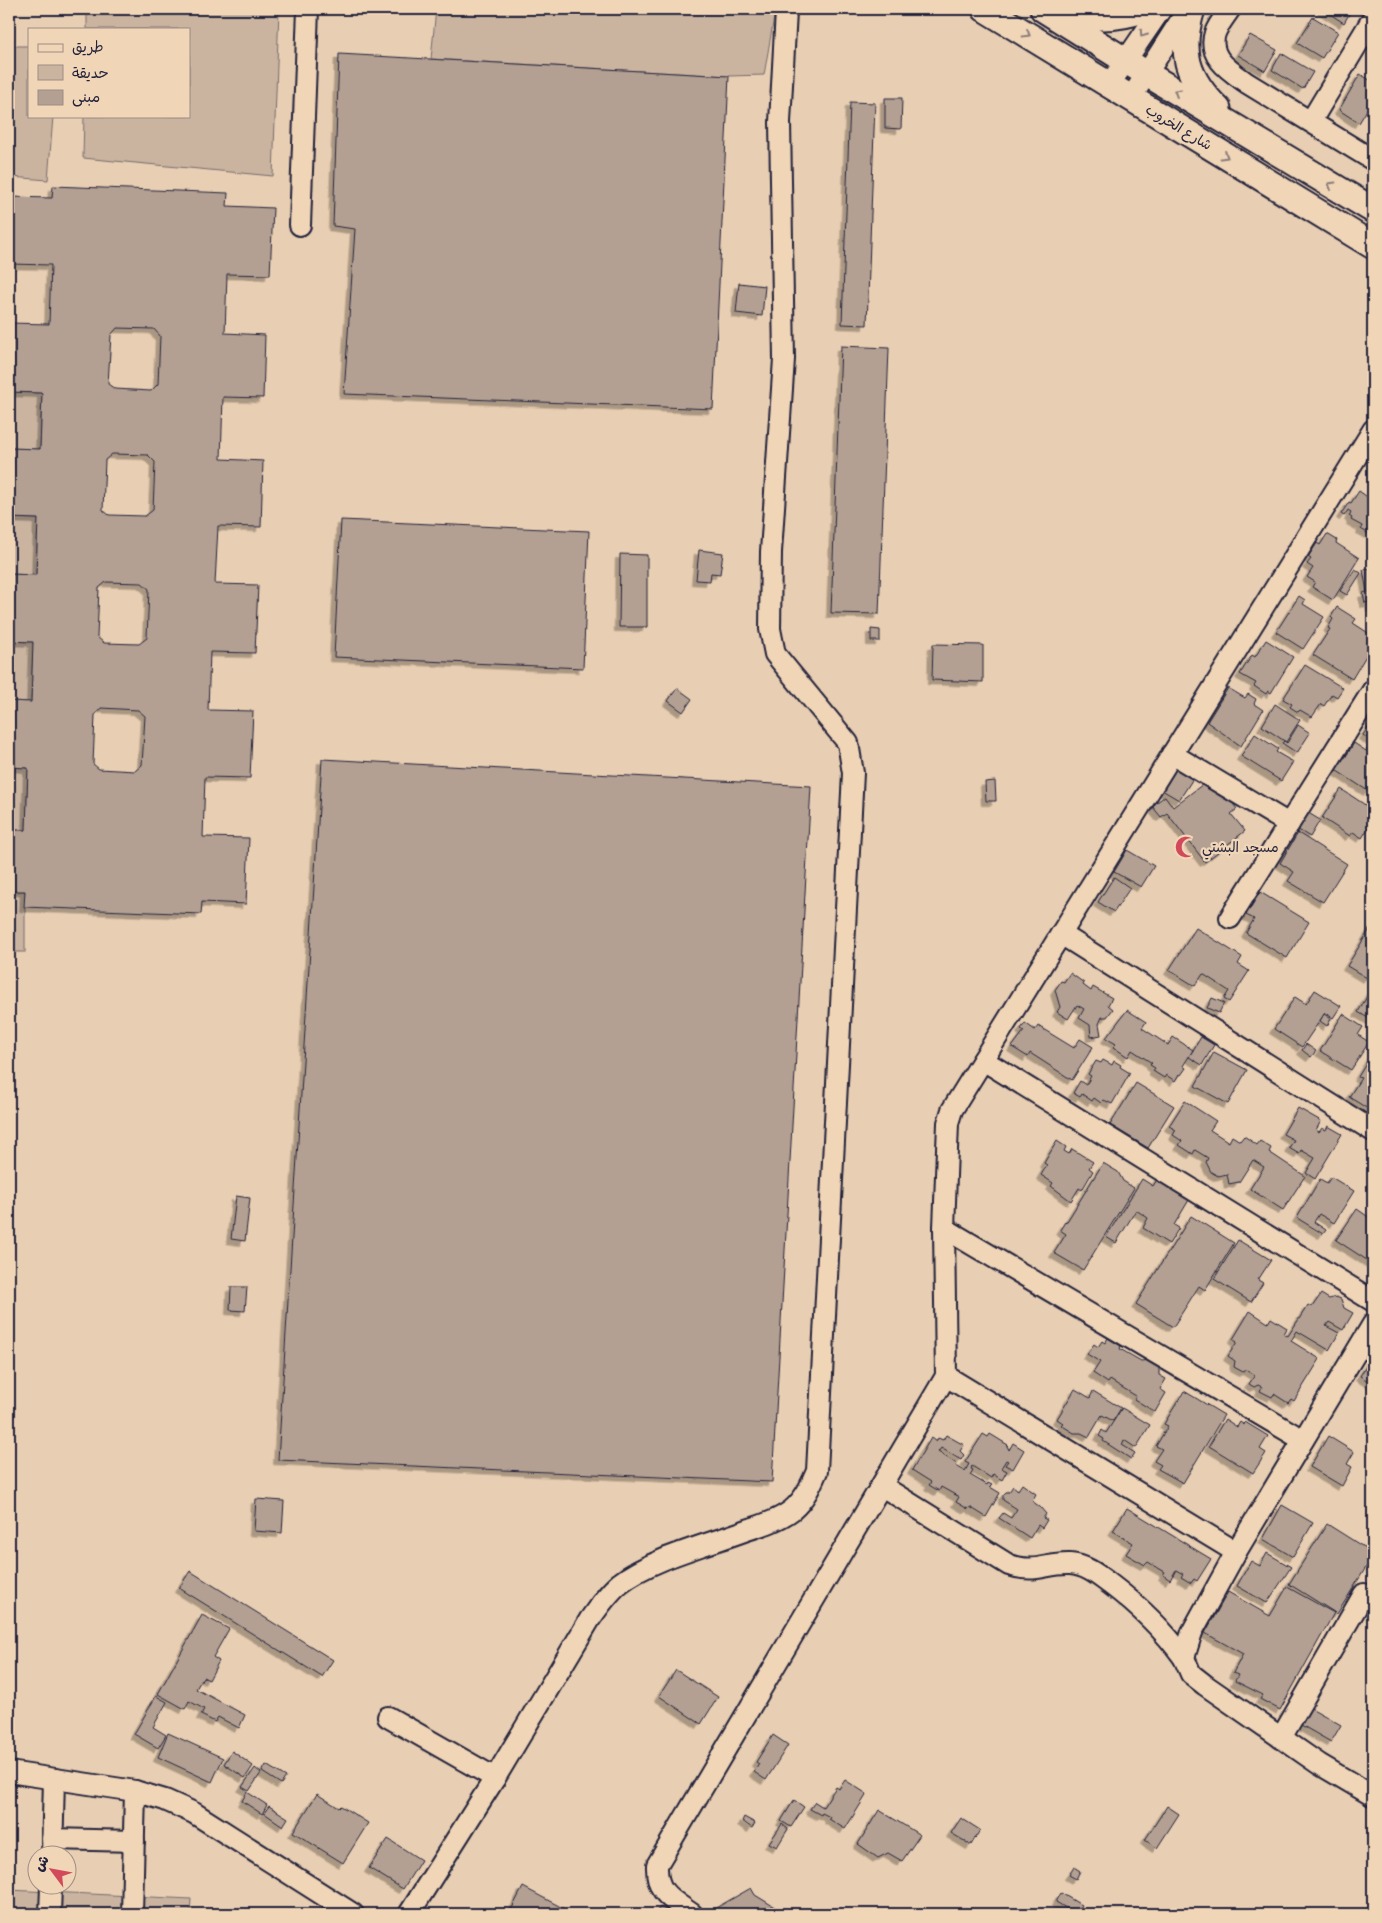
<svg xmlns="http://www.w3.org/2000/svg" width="1382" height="1923" font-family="Sriracha,'Playpen Sans Arabic',sans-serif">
  <defs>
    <filter id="shadow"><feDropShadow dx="-4.5" dy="4.5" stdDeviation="0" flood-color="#0004"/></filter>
  </defs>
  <rect width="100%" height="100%" fill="#e8ceb2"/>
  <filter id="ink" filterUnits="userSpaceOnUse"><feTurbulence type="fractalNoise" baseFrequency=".02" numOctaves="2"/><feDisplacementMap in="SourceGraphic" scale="10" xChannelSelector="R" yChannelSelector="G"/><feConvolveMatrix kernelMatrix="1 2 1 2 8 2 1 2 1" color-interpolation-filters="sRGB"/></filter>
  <g filter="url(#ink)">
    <g fill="#cab4a0" stroke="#766b6e">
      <polygon points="14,9 279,9 273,176 83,158 84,116 189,116 189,29 87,29 87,10"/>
      <polygon points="436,9 766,9 774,17 764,75 729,76 431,59"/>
      <polygon points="9,46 29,46 29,116 53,116 48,180 11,177 9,187"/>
      <polygon points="9,392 42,393 40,449 9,448"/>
      <polygon points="9,518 38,519 36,575 9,574"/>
      <polygon points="9,641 33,642 31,702 9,701"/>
      <polygon points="9,767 28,768 26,830 9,830"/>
      <rect x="9" y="891" width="16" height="61"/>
      <polygon points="9,1890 191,1899 190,1914 9,1914"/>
    </g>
    <g fill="#b3a092" stroke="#22223b" fill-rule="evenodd" filter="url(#shadow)">
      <polygon points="1322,9 1352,9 1344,23"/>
      <polygon points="1313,17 1338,32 1322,58 1297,43"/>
      <polygon points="1250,35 1277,50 1265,71 1238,55"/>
      <polygon points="1281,53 1313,72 1303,89 1272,70"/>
      <polygon points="339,54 729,76 713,409 344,394 355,229 333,226"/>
      <polygon points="1360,74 1373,82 1373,100 1359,123 1339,110"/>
      <polygon points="885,98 902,98 901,129 885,128"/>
      <polygon points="850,102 875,103 867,325 842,324"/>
      <path d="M53,186L228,193L227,206L273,208L270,275L227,274L225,333L265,335L263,398L223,397L221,459L263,461L261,527L218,526L215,584L258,585L255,653L210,652L208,710L253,711L250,778L205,777L203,837L249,838L246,904L202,902L201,914L24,907L25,891H9V830H26L28,768L9,767V701L31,702L33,642L9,641V574L36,575L38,519L9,518V448L40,449L42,393L9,392V323L49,324L51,265L9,264V197L52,198ZM117,328L154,329L160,336L158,384L151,391L115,389L108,384L111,335ZM112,454L148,455L155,462L153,510L145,516L109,515L103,510L105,460ZM106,582L142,583L149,589L147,638L139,644L104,643L97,637L99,588ZM101,708L138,710L145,716L142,765L135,771L99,769L93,764L95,715Z"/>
      <polygon points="739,283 765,286 762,316 736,313"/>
      <polygon points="841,346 889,348 879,614 831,613"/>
      <polygon points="1359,491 1373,501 1373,527 1369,534 1361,529 1362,526 1351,520 1352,518 1349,516 1351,512 1348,510 1344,516 1341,514 1349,502 1351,503"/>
      <polygon points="341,520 589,531 583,668 334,657"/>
      <polygon points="1327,534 1337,540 1336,543 1359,558 1333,600 1312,587 1315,582 1307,577 1313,568 1307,564 1311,559 1308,557 1317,543 1320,545"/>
      <polygon points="699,550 723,553 720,574 711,573 710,581 696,580"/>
      <polygon points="620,554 647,555 647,627 619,627"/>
      <polygon points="1373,568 1373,607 1371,607 1370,602 1365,603 1363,593 1367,592 1363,570"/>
      <polygon points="1355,569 1361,573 1347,595 1340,591"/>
      <polygon points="1299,596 1305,600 1303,604 1324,617 1303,649 1276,632"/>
      <polygon points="1337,607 1356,619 1353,623 1373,636 1373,644 1352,679 1313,655 1330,629 1328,628 1333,619 1331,617"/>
      <polygon points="871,629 880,630 880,641 871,641"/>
      <polygon points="1266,640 1293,657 1271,693 1268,691 1266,694 1254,686 1256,683 1240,674 1252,655 1255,657"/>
      <polygon points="933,644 983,645 983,682 932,680"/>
      <polygon points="1305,665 1343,688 1337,697 1332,694 1324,706 1321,704 1312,717 1300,710 1298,712 1290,707 1292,704 1283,699"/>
      <polygon points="677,688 692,699 683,712 668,701"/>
      <polygon points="1228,688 1245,698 1248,694 1256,699 1254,704 1263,710 1241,746 1207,722"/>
      <polygon points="1275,704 1300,720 1286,742 1262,726"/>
      <polygon points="1373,720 1373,742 1363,735"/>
      <polygon points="1298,725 1310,733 1297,753 1282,743 1284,741 1287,743"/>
      <polygon points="1255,734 1278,749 1276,752 1293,762 1281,781 1241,756"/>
      <polygon points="1354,743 1366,751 1369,746 1373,749 1373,788 1371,786 1368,791 1331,767 1340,755 1345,758"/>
      <polygon points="322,759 811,786 772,1482 278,1460"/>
      <polygon points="1180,762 1196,774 1179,800 1162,790"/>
      <polygon points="995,781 996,801 986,801 985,782"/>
      <polygon points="1207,781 1219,796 1224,792 1237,809 1231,814 1245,831 1205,862 1167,813 1161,817 1152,806 1165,796 1173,807"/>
      <polygon points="1341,789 1373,810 1373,821 1362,838 1353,832 1350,836 1322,818"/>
      <polygon points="1305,811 1320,820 1310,837 1295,828"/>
      <polygon points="1298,833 1347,864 1323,902 1288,881 1294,872 1280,863"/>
      <polygon points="1127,850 1154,866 1141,887 1114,872"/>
      <polygon points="1114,877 1130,888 1114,912 1098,902"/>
      <polygon points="1260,892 1309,922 1287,958 1246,933 1254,919 1246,915"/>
      <polygon points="1373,924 1373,972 1367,978 1347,966"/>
      <polygon points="1196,928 1242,957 1238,964 1249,971 1229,1002 1224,999 1229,991 1203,974 1195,986 1169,970"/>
      <polygon points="1070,973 1084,983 1083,985 1091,991 1093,987 1112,998 1108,1005 1113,1009 1107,1017 1102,1017 1099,1024 1101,1035 1091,1037 1090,1025 1079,1018 1084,1009 1077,1005 1068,1019 1057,1012 1060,1007 1055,990 1061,981 1064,982"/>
      <polygon points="1315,990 1341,1006 1333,1018 1325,1013 1302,1047 1274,1029 1295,997 1306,1004"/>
      <polygon points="1371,990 1373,991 1373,1021 1358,1012"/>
      <polygon points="1212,998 1224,1003 1219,1013 1207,1008"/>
      <polygon points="1127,1010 1146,1022 1142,1028 1168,1045 1173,1037 1193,1050 1183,1066 1186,1068 1181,1075 1179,1074 1175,1081 1166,1075 1164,1078 1153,1071 1155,1068 1150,1065 1152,1063 1132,1050 1128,1057 1113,1047 1116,1044 1106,1038"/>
      <polygon points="1324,1014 1331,1019 1327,1026 1320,1021"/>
      <polygon points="1343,1014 1363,1027 1358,1035 1369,1042 1351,1070 1320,1051"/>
      <polygon points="1025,1023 1035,1030 1038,1026 1074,1048 1080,1039 1093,1047 1072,1080 1030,1053 1028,1057 1012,1047 1024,1031 1021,1029"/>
      <polygon points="1201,1037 1214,1045 1202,1065 1189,1057"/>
      <polygon points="1306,1044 1316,1051 1311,1057 1302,1050"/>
      <polygon points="1214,1052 1247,1070 1228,1104 1195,1086"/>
      <polygon points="1373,1052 1373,1112 1349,1097 1361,1078 1358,1077"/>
      <polygon points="1103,1060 1112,1065 1114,1061 1121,1065 1120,1067 1130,1073 1112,1104 1104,1100 1101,1103 1094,1098 1092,1101 1082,1094 1080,1097 1073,1093 1080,1081 1086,1085 1091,1076 1088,1074 1096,1061 1101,1063"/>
      <polygon points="1136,1083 1174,1106 1148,1148 1110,1125"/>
      <polygon points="1185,1101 1216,1121 1210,1130 1229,1142 1232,1136 1240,1141 1244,1136 1257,1145 1260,1141 1271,1148 1269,1152 1305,1176 1283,1210 1250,1189 1264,1167 1253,1160 1239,1182 1229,1184 1227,1174 1218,1176 1211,1172 1206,1162 1208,1158 1195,1150 1193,1154 1179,1145 1182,1141 1173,1135 1176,1130 1169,1126"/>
      <polygon points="1298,1108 1321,1121 1316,1130 1319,1132 1322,1128 1326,1130 1328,1126 1342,1134 1315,1179 1306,1173 1315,1158 1301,1150 1299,1154 1289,1148 1294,1140 1283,1134"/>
      <polygon points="1057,1141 1066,1147 1064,1151 1069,1154 1072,1149 1093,1162 1089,1168 1093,1171 1082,1190 1079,1188 1071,1201 1051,1186 1053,1183 1041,1175 1047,1165 1044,1163"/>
      <polygon points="1103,1163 1118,1172 1123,1181 1134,1188 1083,1270 1054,1253 1066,1234 1060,1230 1065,1222 1066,1223"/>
      <polygon points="1160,1175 1192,1195 1174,1225 1179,1228 1169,1244 1143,1228 1148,1218 1136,1210 1116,1243 1106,1237 1142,1179 1153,1186"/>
      <polygon points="1331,1177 1354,1191 1334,1223 1319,1214 1314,1222 1326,1230 1323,1234 1297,1218 1320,1179 1327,1183"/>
      <polygon points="236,1196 250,1198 245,1241 231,1239"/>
      <polygon points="1357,1209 1370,1218 1373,1213 1373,1264 1336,1240"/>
      <polygon points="1191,1216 1234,1243 1205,1290 1199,1286 1173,1327 1136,1304"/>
      <polygon points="1238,1240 1271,1260 1258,1280 1263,1283 1251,1302 1214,1279"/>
      <polygon points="231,1287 247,1287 245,1311 230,1310"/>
      <polygon points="1321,1294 1329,1299 1336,1297 1341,1299 1344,1308 1353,1313 1343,1330 1329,1322 1326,1326 1339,1333 1329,1350 1297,1331 1291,1341 1320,1359 1294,1401 1291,1399 1288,1403 1274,1394 1272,1397 1260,1391 1262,1387 1258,1385 1254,1387 1249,1384 1255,1375 1247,1370 1243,1372 1234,1367 1235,1361 1228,1356 1237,1342 1233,1339 1250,1311 1268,1323 1271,1318 1287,1328 1284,1334 1288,1336 1308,1305 1312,1307"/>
      <polygon points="1108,1338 1121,1346 1120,1349 1141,1361 1150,1360 1159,1365 1159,1375 1166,1379 1160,1389 1166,1393 1155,1412 1134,1399 1136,1396 1110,1380 1108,1383 1093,1373 1100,1362 1087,1354 1094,1344 1098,1347 1102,1341 1105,1343"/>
      <polygon points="1373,1356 1373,1384 1360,1376"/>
      <polygon points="1075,1389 1090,1398 1093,1391 1121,1408 1113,1421 1102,1415 1089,1437 1081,1433 1074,1433 1061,1425 1063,1423 1057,1419"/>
      <polygon points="1184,1391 1224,1415 1183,1483 1158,1469 1161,1465 1154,1461 1162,1449 1156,1446 1168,1426 1164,1424"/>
      <polygon points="1122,1408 1150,1425 1136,1448 1124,1440 1122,1445 1135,1453 1131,1459 1103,1441 1104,1439 1099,1436 1102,1430 1106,1433"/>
      <polygon points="1225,1419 1237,1427 1240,1422 1244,1425 1245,1422 1268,1436 1260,1449 1266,1453 1253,1473 1209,1446"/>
      <polygon points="983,1434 988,1437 990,1434 1008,1445 1007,1446 1009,1450 1013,1443 1024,1450 1013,1469 1005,1465 1008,1461 1006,1460 1001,1468 1007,1471 1002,1480 993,1474 991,1478 972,1466 971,1469 973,1470 970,1475 987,1485 988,1483 992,1485 990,1487 1000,1493 986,1517 970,1507 968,1509 956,1502 959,1497 941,1487 939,1491 929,1485 931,1482 912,1470 931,1438 936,1442 938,1438 943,1440 946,1435 964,1445 960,1451 964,1455 961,1460 941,1448 938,1452 957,1464 956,1466 965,1471 969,1464 965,1462"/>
      <polygon points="1328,1436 1354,1452 1347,1464 1352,1467 1342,1486 1310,1467"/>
      <polygon points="1022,1484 1036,1494 1032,1501 1040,1507 1046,1514 1043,1518 1047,1520 1042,1528 1038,1525 1030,1538 999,1518 1003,1513 1011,1518 1017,1509 1003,1500 1003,1495 1006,1492 1009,1492 1013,1486 1018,1490"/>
      <polygon points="256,1499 284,1501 282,1533 254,1531"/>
      <polygon points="1282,1505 1313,1523 1293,1557 1263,1539"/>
      <polygon points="1127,1508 1211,1559 1197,1581 1194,1579 1191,1583 1181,1577 1183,1574 1176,1570 1170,1580 1163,1575 1165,1572 1148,1562 1145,1565 1126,1554 1133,1543 1113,1531"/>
      <polygon points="1327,1524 1373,1553 1373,1556 1337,1614 1289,1584"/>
      <polygon points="1267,1553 1291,1567 1267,1603 1237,1586 1251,1561 1260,1566"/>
      <polygon points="190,1571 333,1660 322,1677 179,1588"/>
      <polygon points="1287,1587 1334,1613 1280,1710 1260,1699 1263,1695 1235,1681 1238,1675 1233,1673 1243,1654 1205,1633 1228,1592 1270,1616"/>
      <polygon points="202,1615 229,1629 213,1657 219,1661 209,1680 203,1677 196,1689 245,1715 239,1728 218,1717 215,1722 201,1715 204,1709 189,1701 185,1709 158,1694"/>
      <polygon points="676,1670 718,1697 701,1724 659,1696"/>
      <polygon points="156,1696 167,1702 153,1727 166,1735 158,1748 134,1734"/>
      <polygon points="1311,1708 1341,1725 1331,1742 1301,1725"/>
      <polygon points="168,1733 223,1758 212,1782 158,1757"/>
      <polygon points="773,1735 788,1745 766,1780 754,1772 759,1764 756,1762"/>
      <polygon points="232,1751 253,1766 245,1778 224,1764"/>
      <polygon points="266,1765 286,1777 281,1784 262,1772"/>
      <polygon points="255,1768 261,1773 249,1791 242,1787"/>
      <polygon points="845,1780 867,1794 845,1829 829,1819 830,1817 822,1813 821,1815 810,1809 815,1802 823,1807 836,1787 839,1789"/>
      <polygon points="247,1792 267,1805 262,1814 242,1801"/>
      <polygon points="317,1794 339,1808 341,1806 368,1823 343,1863 293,1832"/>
      <polygon points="794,1800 804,1807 791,1827 781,1821"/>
      <polygon points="269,1806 288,1818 283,1826 264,1813"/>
      <polygon points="1167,1806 1179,1814 1157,1848 1145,1840"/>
      <polygon points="879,1810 920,1835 902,1861 888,1853 878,1858 858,1844"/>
      <polygon points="744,1817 755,1823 752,1828 742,1821"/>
      <polygon points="961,1818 980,1830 971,1845 951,1833"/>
      <polygon points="782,1824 788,1829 777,1847 769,1843"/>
      <polygon points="388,1839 421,1860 403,1889 369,1868"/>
      <polygon points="1074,1867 1080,1871 1076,1879 1069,1875"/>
      <polygon points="523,1887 574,1914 509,1914"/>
      <polygon points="751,1888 755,1895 786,1914 717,1914 714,1909"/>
      <polygon points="1061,1893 1081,1905 1076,1914 1056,1902"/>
      <polygon points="660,1907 672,1914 655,1914"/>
    </g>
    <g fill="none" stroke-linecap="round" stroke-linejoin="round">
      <g stroke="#22223b" stroke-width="24">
        <g id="minor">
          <path d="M1230,9C1225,16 1218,25 1215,33C1207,57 1230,71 1247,83L1373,160"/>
          <polyline points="1109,85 1161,9"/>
          <polyline points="1131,98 1188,9"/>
          <polyline points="1311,121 1373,18"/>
          <polyline points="300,225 308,9"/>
          <polyline points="1172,754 1289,824"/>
          <polyline points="1230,918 1373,690"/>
          <polyline points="1061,934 1373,1131"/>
          <polyline points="983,1060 1373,1301"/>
          <polyline points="944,1228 1303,1440"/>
          <polyline points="1373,1324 1236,1552 1192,1632 1184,1658 1191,1674 1205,1685 1319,1764 1373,1796"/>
          <polyline points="946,1376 1236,1552"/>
          <path d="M882,1486L1009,1565C1037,1574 1045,1563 1070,1564C1086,1565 1098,1575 1110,1584C1139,1606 1163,1629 1184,1658"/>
          <polyline points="388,1717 495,1778"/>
          <polyline points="1281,1738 1364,1594"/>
          <polyline points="9,1772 135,1791 165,1800 194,1813 353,1914"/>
          <polyline points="52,1839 134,1841"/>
          <polyline points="52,1856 54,1779"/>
          <polyline points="50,1914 51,1886"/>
          <polyline points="132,1914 135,1791"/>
          <path d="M409,1914L495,1778L590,1619C599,1606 608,1593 620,1583C650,1559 710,1544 747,1530C763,1525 779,1520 792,1510C805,1499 811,1485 817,1471L853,773L848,743L775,654L770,629L771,552L784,359L780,122L786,11L784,9"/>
          <path d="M692,1914C671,1899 656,1893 657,1865L946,1376L944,1228L948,1123L952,1110L1373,430"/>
        </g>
      </g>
      <g stroke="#22223b" stroke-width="29">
        <g id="major">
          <polyline points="985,9 1373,246"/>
          <polyline points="1043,9 1147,74 1373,210"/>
          <path d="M1192,9C1179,51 1186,78 1218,109"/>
          <path d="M1057,10C1090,18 1112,21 1145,9"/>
        </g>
      </g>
      <use href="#minor" stroke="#f0d5b7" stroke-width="20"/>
      <use href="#major" stroke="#f0d5b7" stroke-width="25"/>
    </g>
    <defs><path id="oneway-chevron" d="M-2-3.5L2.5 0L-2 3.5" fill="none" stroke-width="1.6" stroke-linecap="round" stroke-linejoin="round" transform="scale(1.25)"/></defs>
    <g stroke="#897c79">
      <use href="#oneway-chevron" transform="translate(1027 34) rotate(31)"/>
      <use href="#oneway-chevron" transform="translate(1143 34) rotate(125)"/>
      <use href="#oneway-chevron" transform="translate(1177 92) rotate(-149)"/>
      <use href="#oneway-chevron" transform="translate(1225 156) rotate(31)"/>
      <use href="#oneway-chevron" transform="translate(1331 185) rotate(-149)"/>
    </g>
  </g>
  <defs>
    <g id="mosque-bare" transform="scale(1.725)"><path d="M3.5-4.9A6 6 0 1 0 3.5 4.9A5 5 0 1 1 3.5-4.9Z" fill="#d1495b" stroke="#f0d5b7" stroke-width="2.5" paint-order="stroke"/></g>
  </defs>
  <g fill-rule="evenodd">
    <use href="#mosque-bare" x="1186" y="847"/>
  </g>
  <g text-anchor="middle" stroke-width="4.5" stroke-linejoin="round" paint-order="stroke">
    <g font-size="14" fill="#22223b" stroke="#f0d5b7">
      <text transform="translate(1179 127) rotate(31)" y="5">شارع الخروب</text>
    </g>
    <g font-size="14" fill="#22223b" stroke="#f0d5b7" text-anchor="start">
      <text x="1202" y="852">مسجد البشتي</text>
    </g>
  </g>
  <rect width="1382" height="1923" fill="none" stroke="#f0d5b7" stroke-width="30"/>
  <rect x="15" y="15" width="1352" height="1893" fill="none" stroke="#22223b" stroke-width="2" filter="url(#ink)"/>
  <rect x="28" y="28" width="162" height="90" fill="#f0d5b7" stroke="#9e8d85"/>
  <rect x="38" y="44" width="25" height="8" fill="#f0d5b7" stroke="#9e8d85"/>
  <text x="72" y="52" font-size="15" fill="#22223b">طريق</text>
  <rect x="38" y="65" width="25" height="15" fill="#cab4a0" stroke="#9e8d85"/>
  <text x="72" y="78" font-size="15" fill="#22223b">حديقة</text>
  <rect x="38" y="90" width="25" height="15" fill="#b3a092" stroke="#9e8d85"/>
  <text x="72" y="102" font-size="15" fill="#22223b">مبنى</text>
  <g transform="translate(52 1870) rotate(302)"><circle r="24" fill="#f0d5b7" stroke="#9e8d85"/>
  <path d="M0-4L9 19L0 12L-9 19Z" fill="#d1495b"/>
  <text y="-8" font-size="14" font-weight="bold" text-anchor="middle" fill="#22223b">ش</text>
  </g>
</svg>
